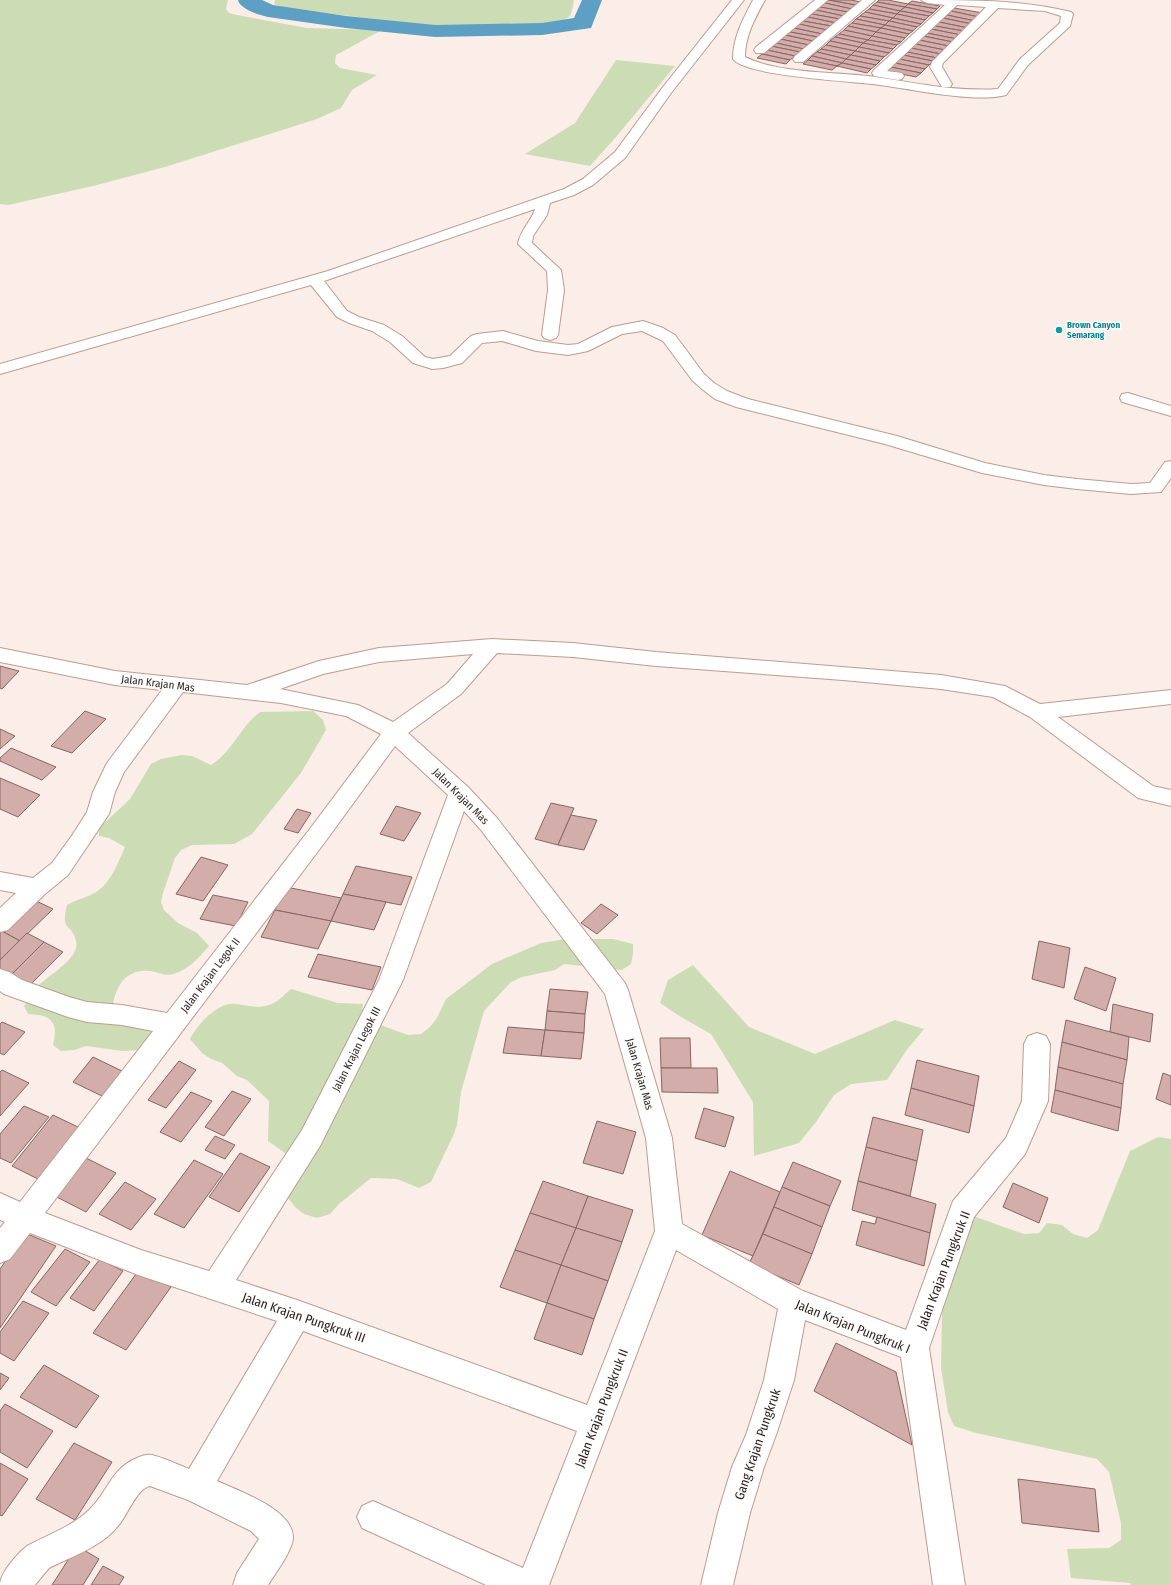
<svg xmlns="http://www.w3.org/2000/svg" width="1171" height="1585" font-family="'Fira Sans Condensed',sans-serif">
  <rect width="100%" height="100%" fill="#fbede7"/>
  <g fill="#ccddb6">
    <polygon points="0,0 228,0 226,9 229,13 237,15 307,28 382,30 336,55 335,63 340,68 377,75 352,90 341,108 317,119 165,167 93,186 8,205 0,204"/>
    <polygon points="275,0 574,0 571,14 568,18 560,21 539,24 495,26 437,26 288,9 274,4"/>
    <polygon points="616,60 675,66 616,137 590,166 525,154 575,123"/>
    <path d="M313,711L323,720L326,730L301,773L252,834L234,844L192,845L181,850L175,858L163,893L161,902L164,910L178,923L197,933L209,946C199,958 188,970 173,974C164,977 157,971 149,971C127,969 116,985 113,1005L156,1032L140,1050L123,1051L86,1046L74,1050L61,1051L53,1045C59,1021 51,1015 28,1014L24,1006C29,1000 33,992 38,986C47,976 81,958 76,941C72,922 60,933 67,905C77,899 90,897 99,890C111,881 119,861 125,847L109,838L99,836V828L130,799L151,764L161,759L182,755L192,756L211,765C233,751 240,727 260,712Z"/>
    <path d="M566,939H613L633,944V953L631,964L622,970L564,964L555,970L522,977L511,982L484,1011L461,1092L457,1125L453,1136L431,1182L419,1188L397,1179L371,1178L339,1204L330,1214L317,1218L304,1214L295,1207L288,1198V1186L305,1167L268,1141L269,1101L247,1080L237,1076L222,1063L211,1059L202,1053L190,1039C197,1025 218,1001 236,1004C247,1005 257,1009 269,1005C277,1003 285,994 291,989L338,1003L363,1004L361,1018L408,1035L421,1034L430,1027L437,1018L446,999L492,964L541,943Z"/>
    <polygon points="693,965 749,1027 815,1054 895,1020 924,1029 906,1051 887,1080 851,1084 834,1095 816,1122 799,1143 754,1156 753,1102 711,1034 681,1017 660,1003 668,980"/>
    <polygon points="1158,1137 1171,1139 1171,1585 1131,1585 1130,1583 1071,1578 1067,1549 1109,1548 1121,1540 1121,1523 1109,1472 1097,1459 976,1433 954,1426 948,1412 941,1368 942,1313 973,1216 1024,1234 1039,1233 1047,1223 1062,1225 1073,1234 1087,1238 1098,1230 1130,1151"/>
  </g>
  <g fill="none" stroke-linecap="round" stroke-linejoin="round">
    <path fill="#5ea0c3" fill-rule="evenodd" d="M238,0H262L273,5L346,16L435,25L542,23L574,18L582,0H602L591,28L542,35L435,37L346,28L268,17C259,15 240,9 238,0Z"/>
  </g>
  <g fill="#d3adaa" stroke="#886663">
    <polygon points="829,0 856,5 852,9 825,3"/>
    <polygon points="829,0 851,0 861,2 856,5"/>
    <polygon points="879,0 888,0 908,4 905,7 877,2"/>
    <polygon points="912,1 940,6 937,9 908,4"/>
    <polygon points="877,2 905,7 900,11 873,5"/>
    <polygon points="825,3 852,9 848,12 820,7"/>
    <polygon points="908,4 937,9 933,13 905,7"/>
    <polygon points="873,5 900,11 897,14 869,9"/>
    <polygon points="820,7 848,12 844,16 816,10"/>
    <polygon points="905,7 933,13 929,16 900,11"/>
    <polygon points="954,8 983,13 979,17 951,11"/>
    <polygon points="869,9 897,14 893,18 865,12"/>
    <polygon points="816,10 844,16 840,19 812,14"/>
    <polygon points="900,11 929,16 925,20 897,14"/>
    <polygon points="951,11 979,17 975,21 947,15"/>
    <polygon points="865,12 893,18 889,21 860,16"/>
    <polygon points="812,14 840,19 836,23 808,17"/>
    <polygon points="897,14 925,20 921,24 893,18"/>
    <polygon points="947,15 975,21 972,24 943,18"/>
    <polygon points="860,16 889,21 885,25 856,19"/>
    <polygon points="808,17 836,23 831,26 803,21"/>
    <polygon points="893,18 921,24 917,27 889,21"/>
    <polygon points="943,18 972,24 968,28 939,22"/>
    <polygon points="856,19 885,25 881,28 852,23"/>
    <polygon points="803,21 831,26 827,30 799,24"/>
    <polygon points="889,21 917,27 913,31 885,25"/>
    <polygon points="939,22 968,28 964,31 935,26"/>
    <polygon points="852,23 881,28 876,32 848,26"/>
    <polygon points="799,24 827,30 822,34 794,28"/>
    <polygon points="885,25 913,31 909,34 881,28"/>
    <polygon points="848,26 876,32 872,36 844,30"/>
    <polygon points="935,26 964,31 961,35 931,29"/>
    <polygon points="794,28 822,34 818,37 790,32"/>
    <polygon points="881,28 909,34 905,38 876,32"/>
    <polygon points="931,29 961,35 957,39 927,33"/>
    <polygon points="844,30 872,36 868,40 839,34"/>
    <polygon points="790,32 818,37 813,41 785,35"/>
    <polygon points="876,32 905,38 901,42 872,36"/>
    <polygon points="927,33 957,39 953,42 923,36"/>
    <polygon points="839,34 868,40 863,43 835,37"/>
    <polygon points="785,35 813,41 809,45 780,39"/>
    <polygon points="872,36 901,42 897,45 868,40"/>
    <polygon points="923,36 953,42 949,46 919,40"/>
    <polygon points="835,37 863,43 859,47 830,41"/>
    <polygon points="780,39 809,45 804,49 776,43"/>
    <polygon points="868,40 897,45 893,49 863,43"/>
    <polygon points="919,40 949,46 945,50 915,44"/>
    <polygon points="830,41 859,47 855,51 826,45"/>
    <polygon points="776,43 804,49 800,52 771,46"/>
    <polygon points="863,43 893,49 889,53 859,47"/>
    <polygon points="915,44 945,50 941,54 911,48"/>
    <polygon points="826,45 855,51 851,55 821,49"/>
    <polygon points="771,46 800,52 795,56 767,50"/>
    <polygon points="859,47 889,53 884,57 855,51"/>
    <polygon points="911,48 941,54 937,58 907,52"/>
    <polygon points="821,49 851,55 846,59 817,52"/>
    <polygon points="767,50 795,56 790,60 762,54"/>
    <polygon points="855,51 884,57 880,61 851,55"/>
    <polygon points="817,52 846,59 842,63 812,56"/>
    <polygon points="907,52 937,58 933,61 903,55"/>
    <polygon points="762,54 790,60 786,64 757,58"/>
    <polygon points="851,55 880,61 876,65 846,59"/>
    <polygon points="903,55 933,61 929,65 899,59"/>
    <polygon points="812,56 842,63 837,66 808,60"/>
    <polygon points="846,59 876,65 871,69 842,63"/>
    <polygon points="899,59 929,65 925,69 895,63"/>
    <polygon points="808,60 837,66 832,70 803,64"/>
    <polygon points="842,63 871,69 867,73 837,66"/>
    <polygon points="895,63 925,69 921,73 890,67"/>
    <polygon points="890,67 921,73 916,77 886,71"/>
    <polygon points="0,666 19,671 2,689 0,688"/>
    <polygon points="85,711 106,719 72,753 51,746"/>
    <polygon points="0,729 15,736 0,749"/>
    <polygon points="11,748 56,767 42,780 0,761 0,758"/>
    <polygon points="0,778 40,795 18,817 0,809"/>
    <polygon points="551,803 574,808 558,845 535,839"/>
    <polygon points="396,806 421,813 404,841 380,834"/>
    <polygon points="297,809 311,813 298,833 284,829"/>
    <polygon points="571,815 597,820 584,850 558,845"/>
    <polygon points="201,857 228,865 203,901 176,894"/>
    <polygon points="356,866 412,877 401,905 343,894"/>
    <polygon points="286,887 341,898 331,921 275,910"/>
    <polygon points="343,894 386,902 374,930 331,921"/>
    <polygon points="213,895 248,902 236,926 200,919"/>
    <polygon points="30,898 53,909 20,941 0,930 0,926"/>
    <polygon points="601,904 618,915 597,934 581,923"/>
    <polygon points="275,910 331,921 318,949 261,937"/>
    <polygon points="0,930 20,941 0,960"/>
    <polygon points="27,933 44,942 11,975 0,970 0,960"/>
    <polygon points="1039,941 1070,948 1064,988 1032,979"/>
    <polygon points="44,942 63,952 30,985 11,975"/>
    <polygon points="318,954 381,967 372,990 308,977"/>
    <polygon points="1085,967 1116,978 1106,1011 1074,999"/>
    <polygon points="550,989 588,992 585,1014 547,1011"/>
    <polygon points="1113,1004 1153,1014 1150,1042 1110,1032"/>
    <polygon points="547,1011 585,1014 584,1033 545,1030"/>
    <polygon points="1066,1020 1129,1037 1127,1060 1062,1042"/>
    <polygon points="2,1022 25,1032 4,1055 0,1053 0,1024"/>
    <polygon points="508,1027 545,1030 541,1056 503,1053"/>
    <polygon points="545,1030 584,1033 581,1059 541,1056"/>
    <polygon points="660,1038 690,1038 691,1068 661,1068"/>
    <polygon points="1062,1042 1127,1060 1123,1084 1058,1067"/>
    <polygon points="93,1057 124,1072 104,1097 73,1082"/>
    <polygon points="917,1060 979,1076 974,1106 911,1088"/>
    <polygon points="179,1061 196,1070 166,1108 148,1100"/>
    <polygon points="1058,1067 1123,1084 1121,1108 1055,1090"/>
    <polygon points="661,1068 717,1068 718,1093 662,1092"/>
    <polygon points="2,1070 29,1083 0,1116 0,1072"/>
    <polygon points="1163,1073 1171,1076 1171,1105 1156,1099"/>
    <polygon points="911,1088 974,1106 969,1133 905,1115"/>
    <polygon points="1055,1090 1121,1108 1118,1131 1051,1112"/>
    <polygon points="232,1091 251,1099 224,1136 205,1127"/>
    <polygon points="191,1092 212,1101 181,1142 160,1132"/>
    <polygon points="24,1106 49,1117 11,1163 0,1158 0,1134"/>
    <polygon points="704,1108 734,1117 725,1147 695,1138"/>
    <polygon points="53,1115 82,1129 40,1180 12,1166"/>
    <polygon points="873,1117 923,1130 917,1161 866,1147"/>
    <polygon points="597,1121 636,1132 623,1174 583,1163"/>
    <polygon points="215,1136 235,1145 225,1159 205,1150"/>
    <polygon points="866,1147 917,1161 910,1196 858,1181"/>
    <polygon points="240,1153 270,1167 239,1212 209,1197"/>
    <polygon points="80,1155 116,1173 86,1212 49,1193"/>
    <polygon points="194,1160 223,1174 184,1228 154,1214"/>
    <polygon points="793,1162 841,1181 830,1206 782,1187"/>
    <polygon points="730,1171 780,1192 753,1256 702,1235"/>
    <polygon points="543,1181 588,1196 576,1228 530,1213"/>
    <polygon points="858,1181 936,1204 930,1233 852,1210"/>
    <polygon points="125,1182 156,1199 131,1230 99,1214"/>
    <polygon points="1013,1183 1048,1198 1039,1223 1003,1207"/>
    <polygon points="782,1187 830,1206 822,1227 774,1207"/>
    <polygon points="588,1196 633,1210 622,1242 576,1228"/>
    <polygon points="774,1207 822,1227 812,1254 763,1234"/>
    <polygon points="530,1213 576,1228 561,1265 515,1250"/>
    <polygon points="877,1217 930,1233 924,1266 856,1245 862,1221 875,1224"/>
    <polygon points="576,1228 622,1242 608,1281 561,1265"/>
    <polygon points="25,1233 56,1246 0,1328 0,1269"/>
    <polygon points="763,1234 812,1254 799,1285 749,1264"/>
    <polygon points="65,1249 90,1262 56,1306 31,1292"/>
    <polygon points="515,1250 561,1265 547,1303 500,1287"/>
    <polygon points="100,1259 123,1271 94,1311 70,1298"/>
    <polygon points="561,1265 608,1281 594,1319 547,1303"/>
    <polygon points="139,1270 171,1287 126,1350 93,1333"/>
    <polygon points="23,1301 49,1313 14,1361 0,1353 0,1332"/>
    <polygon points="547,1303 594,1319 582,1355 534,1339"/>
    <polygon points="836,1343 896,1372 912,1445 814,1391"/>
    <polygon points="44,1365 99,1396 76,1428 20,1397"/>
    <polygon points="0,1373 9,1378 0,1390"/>
    <polygon points="5,1404 53,1431 27,1468 0,1452 0,1411"/>
    <polygon points="74,1443 112,1462 75,1520 36,1499"/>
    <polygon points="0,1463 28,1479 2,1516 0,1515"/>
    <polygon points="1018,1479 1095,1489 1099,1532 1022,1523"/>
    <polygon points="77,1546 99,1559 83,1585 52,1585"/>
    <polygon points="103,1566 124,1577 119,1585 91,1585"/>
  </g>
  <g fill="none" stroke-linecap="round" stroke-linejoin="round">
    <g stroke="#be9c8f" stroke-width="2">
      <g id="minor">
        <path d="M732,0H744L671,93L625,158L593,185L574,195L550,203L547,215L533,236L532,243L561,270L564,290L558,335L556,338L550,340L544,338L542,335L548,290L547,271L518,244C520,230 531,222 535,209L324,281L347,311L359,317L384,325L402,336L425,357L433,359L450,356L471,336L477,334L503,331L538,341L568,345L578,344L612,327L643,321L649,323L663,328L675,335L704,374L714,383L727,391L748,399L897,436L985,463L1044,475L1077,479L1131,484L1150,483L1165,462L1171,461V478L1161,492L1131,494L1077,489L1044,485L982,473L885,444L736,407L715,399L702,389L692,380L663,341L642,331L622,334L588,351L568,355L536,351L502,341L482,343L462,363L443,368L432,369L426,367L413,363L390,342L372,331L349,323L337,317L311,285L0,374V364L328,271L564,189L583,179L615,152L663,87Z"/>
        <path d="M753,0H765C755,18 745,36 745,57C777,73 832,72 868,76C912,82 954,92 998,89L1020,59L1060,23L1061,16L1045,11L998,8L943,63L942,67L952,84L950,87H942L930,67L932,62L986,7L957,5L887,71L902,73L904,76L902,79L898,80L874,76L872,73L874,70L945,5L927,3L921,0C971,0 1023,0 1071,12L1073,14L1070,26L1028,65L1006,95C994,98 980,98 967,97C935,95 904,88 873,84C849,81 745,76 733,59C733,37 743,19 753,0Z"/>
        <polygon points="815,0 828,0 764,53 756,53 754,50 756,47"/>
        <polygon points="862,0 875,0 803,62 795,62 793,59 795,56"/>
        <polygon points="1128,393 1171,406 1171,416 1122,402 1120,398 1122,394"/>
        <path d="M492,639L573,643L656,652L941,675L1005,686L1040,704L1171,690V704L1058,717L1153,786L1171,790V806L1138,798L1030,717L993,697L941,689L843,680L656,666L573,657L497,653L461,694L408,733L468,787L497,818L625,983L628,990L672,1138L682,1224L803,1291L906,1330L953,1201L1006,1138L1022,1101L1024,1044L1028,1036L1037,1033L1046,1036L1050,1044L1048,1101L1025,1154L974,1217L929,1348L965,1585H933L901,1357L805,1320L794,1380L776,1435L764,1467L750,1513L733,1585H701L718,1513L732,1467L746,1435L764,1380L778,1309L676,1250L549,1585H486L362,1528L357,1517L362,1506L373,1501L523,1568L577,1431L303,1331L217,1481C239,1491 291,1509 293,1536C294,1549 275,1574 268,1585H233L237,1573L259,1539L251,1531L188,1500L150,1486C137,1488 127,1516 118,1526C101,1547 73,1556 49,1568L44,1574L35,1585H0C0,1573 18,1553 27,1546C47,1535 71,1527 88,1511C108,1493 110,1469 137,1458C141,1456 147,1454 152,1455C164,1458 177,1464 189,1469L277,1321L141,1276L30,1233L10,1259L0,1263V1228L5,1222L0,1220V1193L20,1202L153,1031L122,1025L87,1022L68,1017L4,994L0,991V969L9,972L22,980L69,997L87,1002L122,1005L167,1013L309,830L381,734L346,716L281,703L183,692L124,772L115,792L109,814L68,875L45,894L8,930L0,932V908L16,893L0,890V872L33,878L52,863L71,837L87,812L93,792L107,763L162,690L115,685L0,662V648L115,671L247,685L319,661L379,648ZM473,654L447,684L393,722L358,705L280,689L323,674L379,662ZM395,746L448,795L379,980L302,1130L209,1271L141,1250L45,1213L325,842ZM464,811L481,830L605,994L646,1138L655,1231L587,1405L297,1300L236,1280L320,1146L403,980Z"/>
      </g>
    </g>
    <use href="#minor" fill="#fff" fill-rule="evenodd"/>
  </g>
  <circle fill="#0f9aa8" stroke="#fdfdfd" stroke-width="1.5" cx="1059" cy="330" r="4"/>
  <g text-anchor="middle" stroke-width="3" stroke-linejoin="round" paint-order="stroke">
    <g font-size="9" font-weight="bold" fill="#0d838f" stroke="#fdfdfd" text-anchor="start">
      <text x="1067" y="328">Brown Canyon<tspan x="1067" dy="10">Semarang</tspan></text>
    </g>
    <g font-size="11" fill="#2a1d18" stroke="#fdfdfd">
      <text transform="translate(158 683) rotate(7)" y="4">Jalan Krajan Mas</text>
      <text transform="translate(461 796) rotate(45)" y="4">Jalan Krajan Mas</text>
      <text transform="translate(210 975) rotate(-53)" y="4">Jalan Krajan Legok II</text>
      <text transform="translate(356 1049) rotate(-63)" y="4">Jalan Krajan Legok III</text>
      <text transform="translate(640 1074) rotate(74)" y="4">Jalan Krajan Mas</text>
    </g>
    <g font-size="13" fill="#2a1d18" stroke="#fdfdfd">
      <text transform="translate(943 1270) rotate(-69)" y="5">Jalan Krajan Pungkruk II</text>
      <text transform="translate(304 1317) rotate(19)" y="5">Jalan Krajan Pungkruk III</text>
      <text transform="translate(853 1326) rotate(22)" y="5">Jalan Krajan Pungkruk I</text>
      <text transform="translate(601 1408) rotate(-69)" y="5">Jalan Krajan Pungkruk II</text>
      <text transform="translate(757 1444) rotate(-71)" y="5">Gang Krajan Pungkruk</text>
    </g>
  </g>
</svg>
